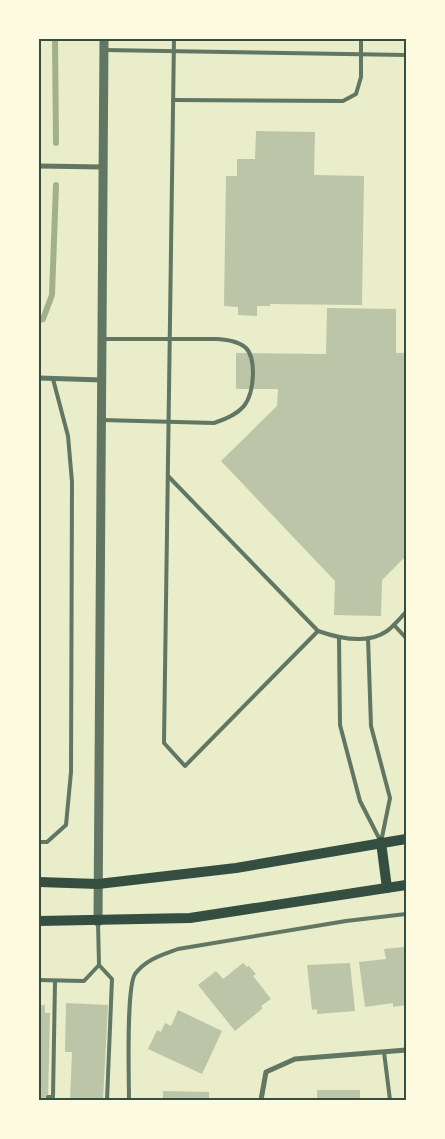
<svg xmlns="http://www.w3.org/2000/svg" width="445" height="1139" font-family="'Archivo Narrow',sans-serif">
  <rect width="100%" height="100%" fill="#e9edc9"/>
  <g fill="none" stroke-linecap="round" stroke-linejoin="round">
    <g stroke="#a3b18a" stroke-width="6">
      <polyline points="55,39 56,143"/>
      <polyline points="39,320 43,319 52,295 56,185"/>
    </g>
  </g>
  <g fill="#bcc5a7">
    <polygon points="256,131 315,132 314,175 364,176 362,305 270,304 270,306 257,306 257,316 238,315 238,307 224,306 226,176 237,176 237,159 255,159"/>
    <polygon points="327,308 396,309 396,353 406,353 406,556 382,580 381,616 334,615 335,581 221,461 277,406 278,389 236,389 236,353 326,354"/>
    <polygon points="404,947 406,1005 393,1007 393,1003 365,1007 359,962 386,959 384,949"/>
    <polygon points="243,963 247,967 249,966 256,974 253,976 271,999 261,1006 263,1008 235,1031 198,985 216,971 223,979"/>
    <polygon points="350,963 355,1011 317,1014 317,1009 312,1010 307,965"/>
    <polygon points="66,1003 108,1005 103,1100 70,1100 72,1052 65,1052"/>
    <polygon points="39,1005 45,1005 45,1013 50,1013 48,1100 39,1100"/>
    <polygon points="178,1010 222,1031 202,1074 148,1049 157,1030 161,1032 165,1023 171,1026"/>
    <rect x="317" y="1090" width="43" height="10"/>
    <polygon points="163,1091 209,1092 209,1100 163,1100"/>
  </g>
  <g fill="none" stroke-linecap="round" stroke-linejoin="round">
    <g stroke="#617663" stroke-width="4">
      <polyline points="174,39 164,743 185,766 318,631"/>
      <polyline points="104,50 406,55"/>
      <polyline points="173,100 343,101 356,94 361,77 361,39"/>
      <path d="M102,420L214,423C242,414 252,404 253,374C253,366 252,354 246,348C238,341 227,340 217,339H102"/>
      <path d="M168,476L318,631C338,638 367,645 387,631C394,626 400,618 406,612"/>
      <polyline points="394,625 406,638"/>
      <polyline points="339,638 340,725 360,801 381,842"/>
      <polyline points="368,638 371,726 390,798 381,842"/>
      <polyline points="39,842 47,842 66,825 71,772 72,482 68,436 53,379"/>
      <polyline points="98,922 99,965 112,979 107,1100"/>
      <polyline points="39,980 84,981 99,965"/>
      <polyline points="384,1052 390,1100"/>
      <polyline points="48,1097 53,1097 55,982"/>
      <path d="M129,1100C129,1078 126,988 135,974C146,959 162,955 178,949L346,921L406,914"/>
    </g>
    <g stroke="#617663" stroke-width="5">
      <polyline points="39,166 103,167"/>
      <polyline points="39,378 102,380"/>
      <polyline points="261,1100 266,1072 295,1059 406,1050"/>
    </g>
    <polyline stroke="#617663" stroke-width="9" points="98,922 104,39"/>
    <g stroke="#344e41" stroke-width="10">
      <polyline points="381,842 387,888"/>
      <polyline points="39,882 98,884 236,868 406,839"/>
      <polyline points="39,921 190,918 406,885"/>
    </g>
  </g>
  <rect width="445" height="1139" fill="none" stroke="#fefae0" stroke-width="80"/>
  <rect x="40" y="40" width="365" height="1059" fill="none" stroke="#344e41" stroke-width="2"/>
</svg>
